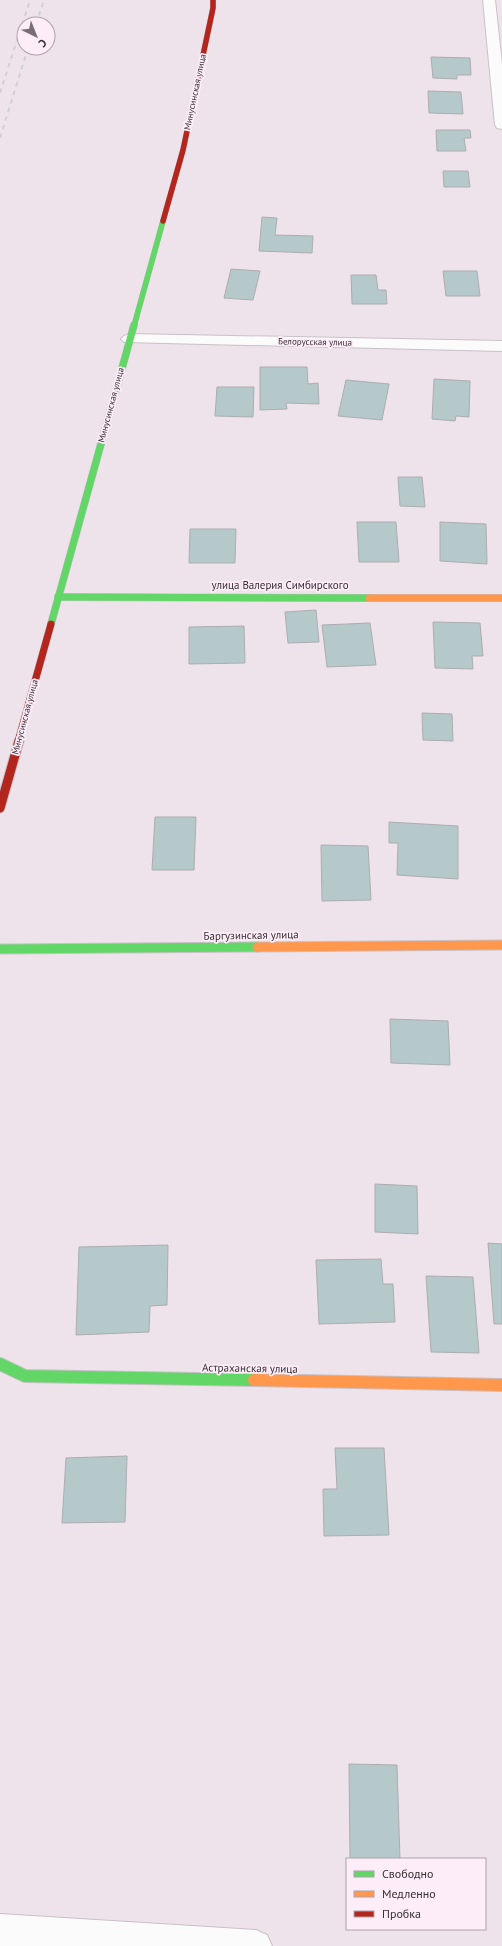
<svg xmlns="http://www.w3.org/2000/svg" width="502" height="1946" font-family="'PT Sans',sans-serif">
  <rect width="100%" height="100%" fill="#eee3eb"/>
  <g fill="#b5c8ca" stroke="#adadaf">
    <polygon points="431,57 470,58 471,75 457,75 457,79 433,78"/>
    <polygon points="428,91 461,92 463,114 429,113"/>
    <polygon points="436,130 470,130 471,138 464,138 466,151 437,151"/>
    <polygon points="443,171 468,171 470,187 444,187"/>
    <polygon points="262,217 277,218 275,235 313,236 312,253 259,251"/>
    <polygon points="231,269 260,271 253,300 224,298"/>
    <polygon points="443,271 477,271 480,296 446,296"/>
    <polygon points="351,275 376,275 378,290 386,290 387,304 352,304"/>
    <polygon points="260,367 307,367 308,384 318,383 319,404 286,403 287,409 260,410"/>
    <polygon points="434,379 470,381 469,417 456,416 455,421 432,419"/>
    <polygon points="346,380 389,384 382,420 338,416"/>
    <polygon points="217,387 254,387 253,417 215,416"/>
    <polygon points="398,477 422,477 425,507 400,506"/>
    <polygon points="357,522 396,522 399,562 359,562"/>
    <polygon points="440,522 486,524 487,564 440,561"/>
    <polygon points="190,529 236,529 235,563 189,563"/>
    <polygon points="316,610 319,642 288,643 285,612"/>
    <polygon points="433,622 480,623 483,656 472,656 473,669 435,668"/>
    <polygon points="370,623 376,665 327,667 322,625"/>
    <polygon points="244,626 245,663 189,664 189,627"/>
    <polygon points="422,713 452,714 453,741 423,740"/>
    <polygon points="155,817 196,817 194,870 152,870"/>
    <polygon points="389,822 458,826 458,879 397,875 398,843 389,843"/>
    <polygon points="321,845 368,846 371,900 322,901"/>
    <polygon points="390,1019 448,1021 450,1065 391,1063"/>
    <polygon points="375,1184 417,1186 418,1234 375,1232"/>
    <polygon points="488,1243 502,1244 502,1324 494,1324"/>
    <polygon points="168,1245 167,1305 150,1306 149,1332 76,1335 79,1247"/>
    <polygon points="381,1259 383,1284 393,1284 395,1322 319,1324 316,1260"/>
    <polygon points="426,1276 473,1277 479,1353 431,1352"/>
    <polygon points="335,1448 384,1448 389,1535 324,1536 323,1489 337,1489"/>
    <polygon points="127,1456 125,1522 62,1523 66,1458"/>
    <polygon points="349,1764 397,1765 400,1859 350,1859"/>
  </g>
  <g fill="none" stroke-linecap="round" stroke-linejoin="round">
    <g stroke="#c9c1c7" stroke-width="2">
      <g id="street">
        <polygon points="483,0 495,0 502,64 502,129 497,128 495,125"/>
        <polygon points="129,334 502,341 502,351 124,342 121,339 124,336"/>
        <polygon points="0,1914 256,1930 267,1935 272,1946 0,1946"/>
      </g>
    </g>
    <g stroke="#c9c1c7" stroke-width="6">
      <polyline id="fast-far3" points="134,326 163,221"/>
    </g>
    <g stroke="#c9c1c7" stroke-width="8">
      <g id="fast-far2">
        <polyline points="58,597 369,598"/>
        <polyline points="51,624 134,325"/>
      </g>
    </g>
    <g stroke="#c9c1c7" stroke-width="11">
      <polyline id="fast-far1" points="0,949 257,947"/>
    </g>
    <g stroke="#c9c1c7" stroke-width="14">
      <polyline id="fast" points="0,1364 25,1376 254,1380"/>
    </g>
    <g stroke="#c9c1c7" stroke-width="8">
      <polyline id="slow-far2" points="369,598 502,598"/>
    </g>
    <g stroke="#c9c1c7" stroke-width="11">
      <polyline id="slow-far1" points="257,947 502,945"/>
    </g>
    <g stroke="#c9c1c7" stroke-width="14">
      <polyline id="slow" points="254,1380 502,1385"/>
    </g>
    <g stroke="#c9c1c7" stroke-width="6">
      <polyline id="jam-far2" points="163,221 183,150 213,8 213,0"/>
    </g>
    <g stroke="#c9c1c7" stroke-width="8">
      <polyline id="jam-far1" points="18,742 51,624"/>
    </g>
    <g stroke="#c9c1c7" stroke-width="11">
      <polyline id="jam" points="0,808 19,741"/>
    </g>
    <use href="#street" fill="#fcfbfc" fill-rule="evenodd"/>
    <use href="#fast-far3" stroke="#63d668" stroke-width="5.5"/>
    <use href="#fast-far2" stroke="#63d668" stroke-width="7"/>
    <use href="#fast-far1" stroke="#63d668" stroke-width="9"/>
    <use href="#fast" stroke="#63d668" stroke-width="12"/>
    <use href="#slow-far2" stroke="#ff974d" stroke-width="7"/>
    <use href="#slow-far1" stroke="#ff974d" stroke-width="9"/>
    <use href="#slow" stroke="#ff974d" stroke-width="12"/>
    <use href="#jam-far2" stroke="#b3261e" stroke-width="5.5"/>
    <use href="#jam-far1" stroke="#b3261e" stroke-width="7"/>
    <use href="#jam" stroke="#b3261e" stroke-width="9"/>
    <g stroke="#d3d0d2" stroke-width="2" stroke-dasharray="4.5 4.5" stroke-linecap="butt">
      <polyline points="36,24 44,0"/>
      <polyline points="0,93 30,0"/>
      <polyline points="0,138 28,48"/>
    </g>
  </g>
  <g text-anchor="middle" stroke-width="3.5" stroke-linejoin="round" paint-order="stroke">
    <g font-size="9" fill="#373035" stroke="#fdedf8">
      <text transform="translate(195 92) rotate(-78)" y="3">Минусинская улица</text>
      <text transform="translate(315 342) rotate(1)" y="3">Белорусская улица</text>
      <text transform="translate(111 405) rotate(-75)" y="3">Минусинская улица</text>
      <text transform="translate(25 717) rotate(-75)" y="3">Минусинская улица</text>
    </g>
    <g font-size="11" fill="#373035" stroke="#fdedf8">
      <text x="280" y="589">улица Валерия Симбирского</text>
      <text transform="translate(251 935) rotate(-1)" y="4">Баргузинская улица</text>
      <text transform="translate(250 1368) rotate(1)" y="4">Астраханская улица</text>
    </g>
  </g>
  <rect x="346" y="1858" width="140" height="72" fill="#fdedf8" stroke="#aea1aa"/>
  <rect x="354" y="1871" width="20" height="6" fill="#63d668" stroke="#aea1aa"/>
  <text x="382" y="1878" font-size="12" fill="#373035">Свободно</text>
  <rect x="354" y="1891" width="20" height="6" fill="#ff974d" stroke="#aea1aa"/>
  <text x="382" y="1898" font-size="12" fill="#373035">Медленно</text>
  <rect x="354" y="1911" width="20" height="6" fill="#b3261e" stroke="#aea1aa"/>
  <text x="382" y="1918" font-size="12" fill="#373035">Пробка</text>
  <g transform="translate(36 36) rotate(137)"><circle r="19" fill="#fdedf8" stroke="#aea1aa"/>
  <path d="M0-3L7 15L0 10L-7 15Z" fill="#776f75"/>
  <text y="-6" font-size="11" font-weight="bold" text-anchor="middle" fill="#373035">С</text>
  </g>
</svg>
